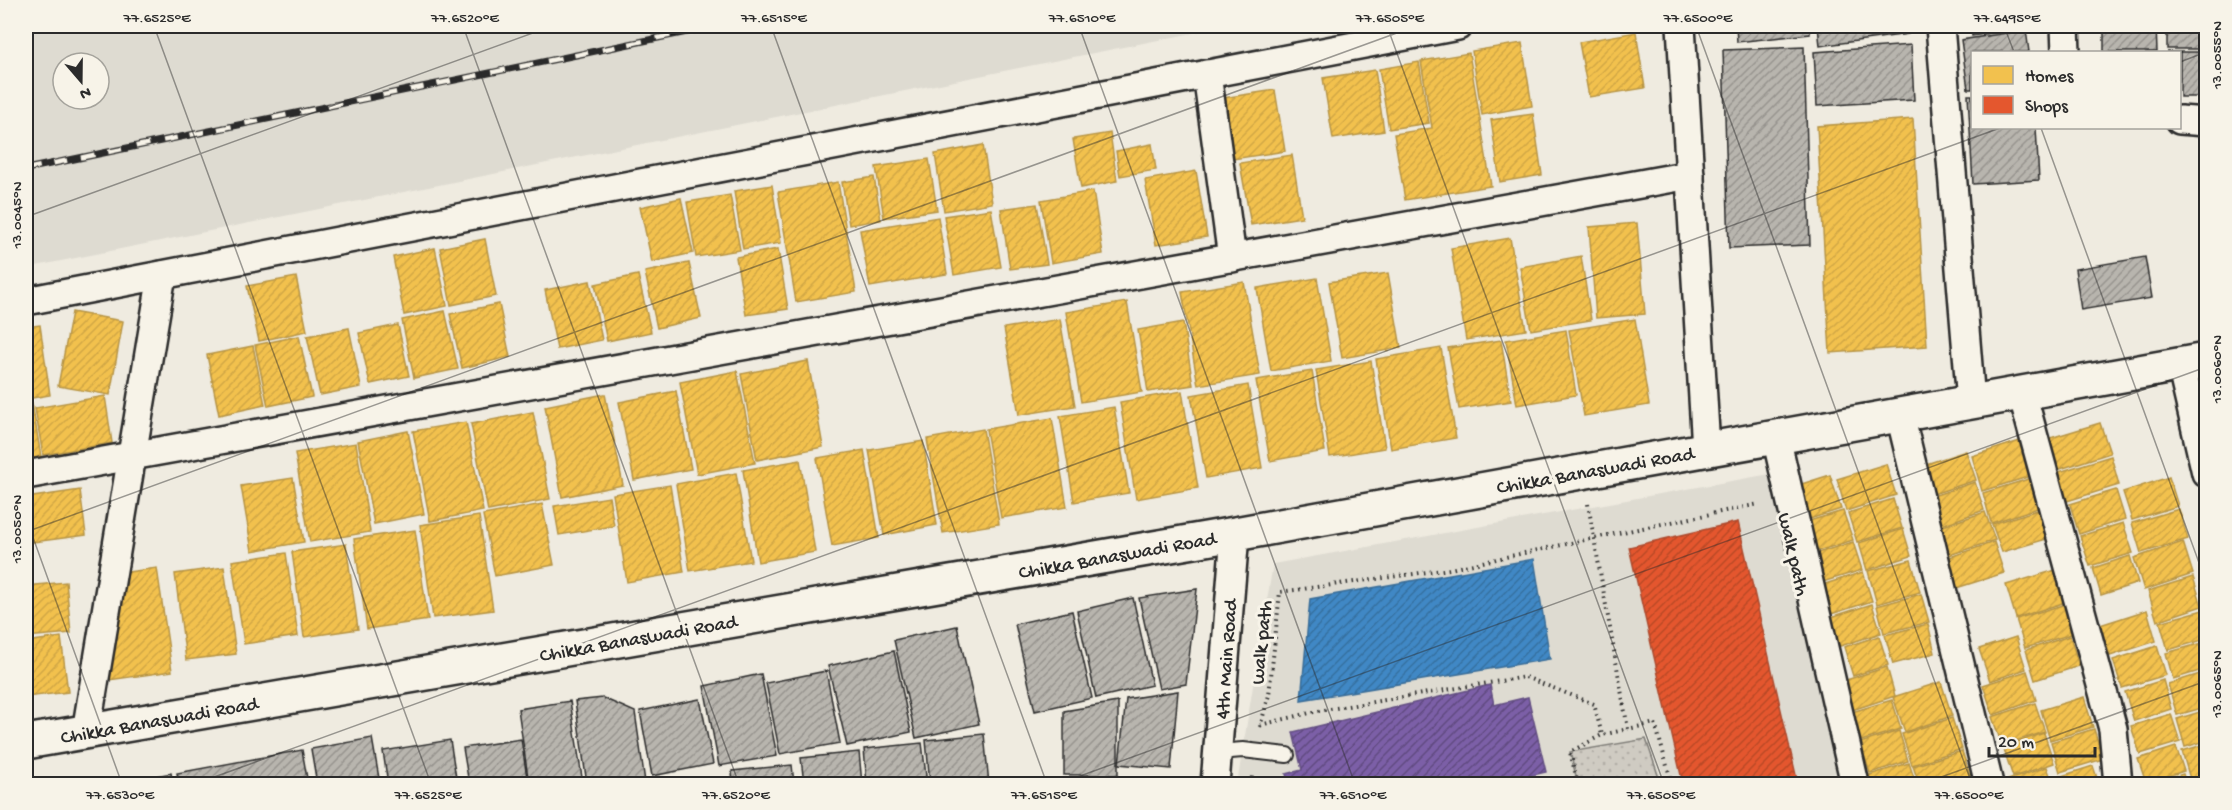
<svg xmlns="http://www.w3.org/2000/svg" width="2232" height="810" font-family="'Gochi Hand',sans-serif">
  <defs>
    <pattern id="grass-dots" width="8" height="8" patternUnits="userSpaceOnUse" patternTransform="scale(1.5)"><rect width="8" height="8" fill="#cfcbc2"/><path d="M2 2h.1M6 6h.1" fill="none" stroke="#b2aea7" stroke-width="1.8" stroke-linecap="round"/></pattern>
    <pattern id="homes-hatch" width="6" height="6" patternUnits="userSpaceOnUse" patternTransform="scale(1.5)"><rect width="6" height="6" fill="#f2c14e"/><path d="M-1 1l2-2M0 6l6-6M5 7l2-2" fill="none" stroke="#d0a644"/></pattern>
    <pattern id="shops-hatch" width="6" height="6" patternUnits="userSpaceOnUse" patternTransform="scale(1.5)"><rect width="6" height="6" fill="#e4572e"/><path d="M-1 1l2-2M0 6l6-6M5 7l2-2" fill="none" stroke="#b94827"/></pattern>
    <pattern id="offices-hatch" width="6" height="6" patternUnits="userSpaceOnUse" patternTransform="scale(1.5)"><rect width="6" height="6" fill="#7b5ea7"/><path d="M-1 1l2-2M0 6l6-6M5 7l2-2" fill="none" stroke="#604a80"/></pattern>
    <pattern id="schools-hatch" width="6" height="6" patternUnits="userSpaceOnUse" patternTransform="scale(1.5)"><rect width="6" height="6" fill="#3f88c5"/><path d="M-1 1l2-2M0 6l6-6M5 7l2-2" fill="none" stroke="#356fa0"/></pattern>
    <pattern id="building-hatch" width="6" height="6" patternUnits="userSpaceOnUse" patternTransform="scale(1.5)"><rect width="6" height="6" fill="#b8b5ae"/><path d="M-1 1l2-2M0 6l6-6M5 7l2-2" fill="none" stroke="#96938e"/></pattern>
  </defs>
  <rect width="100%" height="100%" fill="#efebe0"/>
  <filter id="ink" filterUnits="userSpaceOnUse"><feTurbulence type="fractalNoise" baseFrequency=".0167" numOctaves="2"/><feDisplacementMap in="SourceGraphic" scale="12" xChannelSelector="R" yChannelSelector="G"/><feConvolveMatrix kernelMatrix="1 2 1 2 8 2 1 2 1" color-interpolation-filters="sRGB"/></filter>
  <g filter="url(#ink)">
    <g fill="#dedbd1" fill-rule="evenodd">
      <path d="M26,26H1228L26,268ZM63,63H99V99H63Z"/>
      <polygon points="1770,474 1842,784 1237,784 1273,564"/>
    </g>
    <polygon fill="url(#grass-dots)" stroke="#7d7b76" stroke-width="1.5" points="1646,739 1661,784 1578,784 1570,752"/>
    <g fill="url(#homes-hatch)" stroke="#b69444" stroke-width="1.5">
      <polygon points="1636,32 1645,88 1589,97 1579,42"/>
      <polygon points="1522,43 1532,106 1482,115 1472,51"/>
      <polygon points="1469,53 1491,186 1405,200 1394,134 1432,128 1421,61"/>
      <polygon points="1419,62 1429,123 1389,129 1379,69"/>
      <polygon points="1375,70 1384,131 1333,139 1323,78"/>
      <polygon points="1275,90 1285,151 1233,159 1223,98"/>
      <polygon points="1533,114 1542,175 1500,182 1491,120"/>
      <polygon points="1913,119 1927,346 1830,353 1817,126"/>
      <polygon points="1110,133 1117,181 1081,188 1073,139"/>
      <polygon points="1152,144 1156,170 1120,176 1116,151"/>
      <polygon points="983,145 992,203 944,211 935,154"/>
      <polygon points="1292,155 1302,217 1251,225 1240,163"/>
      <polygon points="929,159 937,210 884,218 876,167"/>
      <polygon points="1196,171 1207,237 1156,245 1145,180"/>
      <polygon points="874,177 881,220 849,225 842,182"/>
      <polygon points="838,182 856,292 796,302 778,192"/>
      <polygon points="772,185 781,243 743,249 734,191"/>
      <polygon points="1093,191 1103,254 1051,263 1041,200"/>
      <polygon points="730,195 740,250 696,257 687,202"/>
      <polygon points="681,198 693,253 652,262 640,207"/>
      <polygon points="1037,204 1047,264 1010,269 1001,209"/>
      <polygon points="991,209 1001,267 954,275 944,216"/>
      <polygon points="938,217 947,274 870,287 860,230"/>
      <polygon points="1637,223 1645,314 1596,318 1589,227"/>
      <polygon points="1510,238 1526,330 1466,340 1451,248"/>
      <polygon points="485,239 496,296 451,305 440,248"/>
      <polygon points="435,248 447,306 404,315 393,257"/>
      <polygon points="778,249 788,309 746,315 736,257"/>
      <polygon points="1581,256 1591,320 1531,330 1520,267"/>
      <polygon points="689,263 701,318 657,328 645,272"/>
      <polygon points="1388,273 1401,348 1342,358 1329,282"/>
      <polygon points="638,275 651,332 607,341 595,284"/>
      <polygon points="296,277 307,331 259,341 247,286"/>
      <polygon points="1317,278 1331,361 1271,371 1257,288"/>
      <polygon points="590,281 602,340 557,349 545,290"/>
      <polygon points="1244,282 1260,375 1198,385 1182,292"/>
      <polygon points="1127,302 1142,392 1081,402 1066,312"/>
      <polygon points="499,304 510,357 462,368 450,314"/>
      <polygon points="445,311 458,369 414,378 402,320"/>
      <polygon points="72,312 123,321 110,395 58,386"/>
      <polygon points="1060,319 1075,406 1019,415 1004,328"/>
      <polygon points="1635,319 1649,405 1584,416 1569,330"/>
      <polygon points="1183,322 1193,385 1148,392 1138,330"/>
      <polygon points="40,325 50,395 26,399 26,327"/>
      <polygon points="398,325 409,376 370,384 359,333"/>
      <polygon points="349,328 361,387 320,395 307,336"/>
      <polygon points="1566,330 1576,395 1517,405 1506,340"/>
      <polygon points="299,336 312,397 268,406 255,345"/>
      <polygon points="1501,340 1511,401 1459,409 1448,348"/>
      <polygon points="253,346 265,405 219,415 207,355"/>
      <polygon points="1441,348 1456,438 1391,449 1376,359"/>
      <polygon points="808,361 823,447 757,460 741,374"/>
      <polygon points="1371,361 1385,448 1330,457 1316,370"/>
      <polygon points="737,371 755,463 697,474 680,382"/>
      <polygon points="1312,371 1325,451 1270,461 1256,380"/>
      <polygon points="1248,385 1262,468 1206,478 1191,395"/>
      <polygon points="676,391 691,469 634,480 619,402"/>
      <polygon points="1182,391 1198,488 1136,499 1120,402"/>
      <polygon points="605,394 623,485 562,497 545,406"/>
      <polygon points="105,396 112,443 43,455 35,408"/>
      <polygon points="32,403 41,457 26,459 26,404"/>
      <polygon points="1114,407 1129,493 1074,502 1060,416"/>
      <polygon points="533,412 550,499 488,511 471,424"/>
      <polygon points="1052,418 1067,507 1001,518 986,429"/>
      <polygon points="466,422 483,511 430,521 413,431"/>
      <polygon points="2100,423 2110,453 2057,470 2047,439"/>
      <polygon points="983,429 999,524 943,533 927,439"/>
      <polygon points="408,431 424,514 374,524 358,441"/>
      <polygon points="923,441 937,525 884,535 869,450"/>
      <polygon points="2020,441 2031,476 1982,491 1972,456"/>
      <polygon points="356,443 370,532 310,542 295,453"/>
      <polygon points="864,450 879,538 832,546 817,458"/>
      <polygon points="1966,451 1976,480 1930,495 1920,466"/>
      <polygon points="2111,456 2119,485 2067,501 2059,472"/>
      <polygon points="800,460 815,552 758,562 743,470"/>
      <polygon points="1886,464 1896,495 1846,511 1837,479"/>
      <polygon points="736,473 751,561 690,571 676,484"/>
      <polygon points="1830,475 1841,509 1800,522 1789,488"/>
      <polygon points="2169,477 2178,506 2132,520 2123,492"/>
      <polygon points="293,478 304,542 252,551 241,486"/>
      <polygon points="2032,478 2041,507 1991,523 1983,493"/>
      <polygon points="1975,482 1984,510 1939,526 1930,497"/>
      <polygon points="670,485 684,572 627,582 613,494"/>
      <polygon points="80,490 86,535 26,543 26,498"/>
      <polygon points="2116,490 2125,519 2079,534 2070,504"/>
      <polygon points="609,497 614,526 559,535 554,506"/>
      <polygon points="1893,499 1902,528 1857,542 1848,513"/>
      <polygon points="542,504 554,565 495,576 483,515"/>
      <polygon points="2041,509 2050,538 2002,552 1992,524"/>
      <polygon points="2179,509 2188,539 2141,553 2132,523"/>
      <polygon points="1843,511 1853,540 1808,554 1799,524"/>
      <polygon points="1985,512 1995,540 1949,555 1940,527"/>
      <polygon points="479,516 493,610 433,618 420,525"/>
      <polygon points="2123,523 2133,553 2090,566 2080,536"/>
      <polygon points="1903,529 1911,556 1867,570 1859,543"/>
      <polygon points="415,530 428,620 367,629 354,539"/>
      <polygon points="1853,542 1862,570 1819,583 1811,555"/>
      <polygon points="1994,542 2004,573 1953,589 1944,559"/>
      <polygon points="2183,542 2193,574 2144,590 2134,558"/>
      <polygon points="346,544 358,629 304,637 292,552"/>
      <polygon points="286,553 298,636 244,644 232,561"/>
      <polygon points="2130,556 2138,583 2101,595 2093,568"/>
      <polygon points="1911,560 1920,592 1877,604 1868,571"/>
      <polygon points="224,567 236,654 186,660 175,574"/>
      <polygon points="157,568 172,671 109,680 107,663 128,572"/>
      <polygon points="2056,570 2066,602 2016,618 2006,585"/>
      <polygon points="1863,572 1872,601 1831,614 1822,585"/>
      <polygon points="2193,577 2202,606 2157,621 2148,591"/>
      <polygon points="66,582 71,633 26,637 26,586"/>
      <polygon points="1921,594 1929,622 1884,633 1877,606"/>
      <polygon points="1872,604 1881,633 1837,647 1828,618"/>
      <polygon points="2066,604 2075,633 2025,648 2016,619"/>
      <polygon points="2147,610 2156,641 2110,656 2100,625"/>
      <polygon points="2203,610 2206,623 2206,639 2168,650 2160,622"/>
      <polygon points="1928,624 1935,653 1893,664 1885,635"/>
      <polygon points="1879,636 1888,665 1853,676 1844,647"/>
      <polygon points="2070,636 2079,666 2035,680 2026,650"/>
      <polygon points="61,637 68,692 26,697 26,642"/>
      <polygon points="2016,637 2026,669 1990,681 1979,649"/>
      <polygon points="2206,642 2206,669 2173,679 2166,653"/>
      <polygon points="2157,646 2166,675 2122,688 2113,660"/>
      <polygon points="1887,667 1895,696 1849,711 1840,682"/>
      <polygon points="2027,671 2036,700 1993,715 1983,685"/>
      <polygon points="2206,672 2206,707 2177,715 2168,684"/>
      <polygon points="2163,680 2171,709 2134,721 2125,692"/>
      <polygon points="1941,682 1952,716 1905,732 1893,697"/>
      <polygon points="2084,697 2093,727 2050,740 2041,710"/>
      <polygon points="1892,700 1901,729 1861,741 1852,712"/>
      <polygon points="2035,703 2045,732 2002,745 1992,717"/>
      <polygon points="2206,710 2206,741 2185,747 2177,719"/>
      <polygon points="2171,714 2180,742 2140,754 2131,726"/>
      <polygon points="1952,718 1962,749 1912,765 1902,734"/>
      <polygon points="2094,729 2103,759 2060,772 2051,742"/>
      <polygon points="1899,731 1908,761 1870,773 1860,743"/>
      <polygon points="2044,733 2054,763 2013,777 2003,747"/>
      <polygon points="2206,744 2206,774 2190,779 2182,751"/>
      <polygon points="2176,747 2184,771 2146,783 2138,759"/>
      <polygon points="1962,751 1971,779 1955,784 1919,784 1913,766"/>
      <polygon points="1909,763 1916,784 1869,784 1866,776"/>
      <polygon points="2093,766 2099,784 2054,784 2052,779"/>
      <polygon points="2047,767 2053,784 2009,784 2008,780"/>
      <polygon points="2183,774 2186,784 2152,784"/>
    </g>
    <polygon fill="url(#shops-hatch)" stroke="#ac4a2d" stroke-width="1.5" points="1738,522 1798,784 1683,784 1629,547"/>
    <polygon fill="url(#offices-hatch)" stroke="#634f82" stroke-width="1.5" points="1490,685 1494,705 1528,697 1546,772 1494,784 1289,784 1286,774 1302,770 1293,732"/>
    <polygon fill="url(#schools-hatch)" stroke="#396c97" stroke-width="1.5" points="1534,559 1550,659 1301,700 1310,599"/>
    <g fill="url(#building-hatch)" stroke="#2b2b2b" stroke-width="1.5">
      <polygon points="1736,26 1810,26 1810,34 1737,42"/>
      <polygon points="1818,26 1907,26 1908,34 1820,46"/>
      <polygon points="1971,26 2029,26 2029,27 1972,36"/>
      <polygon points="2104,26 2156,26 2157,52 2104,52"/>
      <rect x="2167" y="26" width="39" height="23"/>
      <polygon points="2026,30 2029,52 1972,52 1972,89 1968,89 1961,40"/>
      <polygon points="1911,45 1914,100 1817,106 1814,52"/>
      <polygon points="1804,47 1810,245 1729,248 1723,50"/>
      <polygon points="2167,52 2206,52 2206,97 2180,97 2180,52"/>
      <polygon points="1968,95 1972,95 1972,128 2036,128 2039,180 1973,184"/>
      <polygon points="2145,257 2152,298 2081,310 2075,269"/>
      <polygon points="1197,589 1186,684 1159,689 1139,598"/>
      <polygon points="1133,598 1152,685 1096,698 1077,611"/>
      <polygon points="1072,611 1092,698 1035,711 1015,624"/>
      <polygon points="957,626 979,724 916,738 894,640"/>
      <polygon points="894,651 911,732 847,746 828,666"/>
      <polygon points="826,671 840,743 780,754 766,683"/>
      <polygon points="761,674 777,756 719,766 704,686"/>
      <polygon points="1178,691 1171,769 1119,764 1126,699"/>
      <polygon points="603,698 635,712 645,782 587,784 575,701"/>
      <polygon points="700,699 713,764 652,776 640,711"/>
      <polygon points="570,701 583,784 529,784 518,709"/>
      <polygon points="1118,702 1118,775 1064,775 1064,711"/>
      <polygon points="984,734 989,784 930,784 926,740"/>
      <polygon points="372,738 380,784 317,784 311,749"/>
      <polygon points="521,739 528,784 469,784 463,748"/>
      <polygon points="450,740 457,784 388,784 383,751"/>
      <polygon points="922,743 927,784 867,784 864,749"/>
      <polygon points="302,750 308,784 179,784 177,773"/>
      <polygon points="859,752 862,784 804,784 801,758"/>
      <polygon points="792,765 794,784 733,784 732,771"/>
      <polygon points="171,773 173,784 122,784 122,782"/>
    </g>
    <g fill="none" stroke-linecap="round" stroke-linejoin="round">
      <g stroke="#2b2b2b" stroke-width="18">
        <polyline id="lane" points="1218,752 1243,750 1287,755"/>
      </g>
      <g stroke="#2b2b2b" stroke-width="32">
        <g id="street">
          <polyline points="1681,26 1706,449"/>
          <polyline points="1940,26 1971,402"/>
          <polyline points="2065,26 2066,52"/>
          <polyline points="1207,74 1232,258"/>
          <polyline points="2180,120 2206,122"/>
          <polyline points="26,301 1458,26"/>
          <polyline points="2181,365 2206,473"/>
          <polyline points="2022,393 2113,729 2118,784"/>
          <polyline points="1900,415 1989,784"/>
          <polyline points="1776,437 1855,784"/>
          <polyline points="26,475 1690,175"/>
          <polyline points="86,732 162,275"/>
          <polyline points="1215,784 1235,534"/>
        </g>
      </g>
      <g stroke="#2b2b2b" stroke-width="38">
        <polyline id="secondary" points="26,742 1235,534 2206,360"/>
      </g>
      <g stroke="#2b2b2b" stroke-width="4" stroke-dasharray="1.5 4.5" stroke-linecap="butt">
        <polyline points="1588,504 1594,538 1759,504"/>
        <polyline points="1260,725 1318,711 1525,677 1594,704 1602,735 1628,729"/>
        <polyline points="1260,727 1269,695 1280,592 1450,569 1594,538 1628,729 1655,723 1672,784"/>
        <polyline points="1251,784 1252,776"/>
        <polyline points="1578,784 1570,752 1602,735"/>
      </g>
      <use href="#lane" stroke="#f7f3e8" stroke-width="14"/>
      <use href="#street" stroke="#f7f3e8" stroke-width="27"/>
      <use href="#secondary" stroke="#f7f3e8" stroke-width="33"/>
      <g stroke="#2b2b2b" stroke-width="7">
        <polyline id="rail" points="26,169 716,26"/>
      </g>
      <use href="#rail" stroke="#f7f3e8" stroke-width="4.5" stroke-dasharray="14" stroke-linecap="butt"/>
    </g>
  </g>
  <path fill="none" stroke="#2b2b2b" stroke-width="1.5" stroke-opacity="0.45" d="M154,26L431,784M463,26L739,784M771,26L1047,784M1079,26L1355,784M1387,26L1664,784M1696,26L1972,784M2004,26L2014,52M2180,62L2206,52M2041,128L2206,582M26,217L552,26M26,518L122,784M26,532L1416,26M195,784L2000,128M1058,784L2206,367M1922,784L2206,681"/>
  <g text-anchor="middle" stroke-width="6" stroke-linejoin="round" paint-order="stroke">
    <g font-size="20" fill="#2b2b2b" stroke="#f7f3e8">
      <text transform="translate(1595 469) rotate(-10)" y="7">Chikka Banaswadi Road</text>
      <text transform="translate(1117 554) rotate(-10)" y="7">Chikka Banaswadi Road</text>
      <text transform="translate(1795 554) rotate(77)" y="7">walk path</text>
      <text transform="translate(638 637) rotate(-10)" y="7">Chikka Banaswadi Road</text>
      <text transform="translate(1260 642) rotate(-84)" y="7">walk path</text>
      <text transform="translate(1225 659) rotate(-86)" y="7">4th Main Road</text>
      <text transform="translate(159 719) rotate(-10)" y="7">Chikka Banaswadi Road</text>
    </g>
  </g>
  <rect width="2232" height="810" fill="none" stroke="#f7f3e8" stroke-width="66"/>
  <rect x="1971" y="51" width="210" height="78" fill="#f7f3e8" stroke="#a5a39c" stroke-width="1.5"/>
  <rect x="1983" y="66" width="30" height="18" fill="#f2c14e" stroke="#a5a39c" stroke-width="1.5"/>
  <text x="2025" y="81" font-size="18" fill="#2b2b2b">Homes</text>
  <rect x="1983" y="96" width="30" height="18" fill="#e4572e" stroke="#a5a39c" stroke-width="1.5"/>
  <text x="2025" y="111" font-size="18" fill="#2b2b2b">Shops</text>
  <g transform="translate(81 81) rotate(160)"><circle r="28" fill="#f7f3e8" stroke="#a5a39c" stroke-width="1.5"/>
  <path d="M0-4.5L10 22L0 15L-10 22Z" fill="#2b2b2b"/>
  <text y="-9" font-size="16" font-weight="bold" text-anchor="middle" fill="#2b2b2b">N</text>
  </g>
  <path d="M1989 747v9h106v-9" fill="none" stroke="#2b2b2b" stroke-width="3"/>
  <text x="1998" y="747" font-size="18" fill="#2b2b2b" stroke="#f7f3e8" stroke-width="4.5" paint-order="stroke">20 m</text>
  <rect x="33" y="33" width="2166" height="744" fill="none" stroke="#2b2b2b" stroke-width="2"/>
  <g font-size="15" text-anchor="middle" fill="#2b2b2b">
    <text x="157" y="22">77.6525°E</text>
    <text x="465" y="22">77.6520°E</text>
    <text x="774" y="22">77.6515°E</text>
    <text x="1082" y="22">77.6510°E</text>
    <text x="1390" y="22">77.6505°E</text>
    <text x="1698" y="22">77.6500°E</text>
    <text x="2007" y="22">77.6495°E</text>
    <text transform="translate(2216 55) rotate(-90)" y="5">13.0055°N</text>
    <text transform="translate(16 215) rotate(-90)" y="5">13.0045°N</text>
    <text transform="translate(2216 369) rotate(-90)" y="5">13.0060°N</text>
    <text transform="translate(16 529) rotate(-90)" y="5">13.0050°N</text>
    <text transform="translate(2216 684) rotate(-90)" y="5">13.0065°N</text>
    <text x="120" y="799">77.6530°E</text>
    <text x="428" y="799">77.6525°E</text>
    <text x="736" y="799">77.6520°E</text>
    <text x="1044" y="799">77.6515°E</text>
    <text x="1353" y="799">77.6510°E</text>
    <text x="1661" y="799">77.6505°E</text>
    <text x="1969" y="799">77.6500°E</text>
  </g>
</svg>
